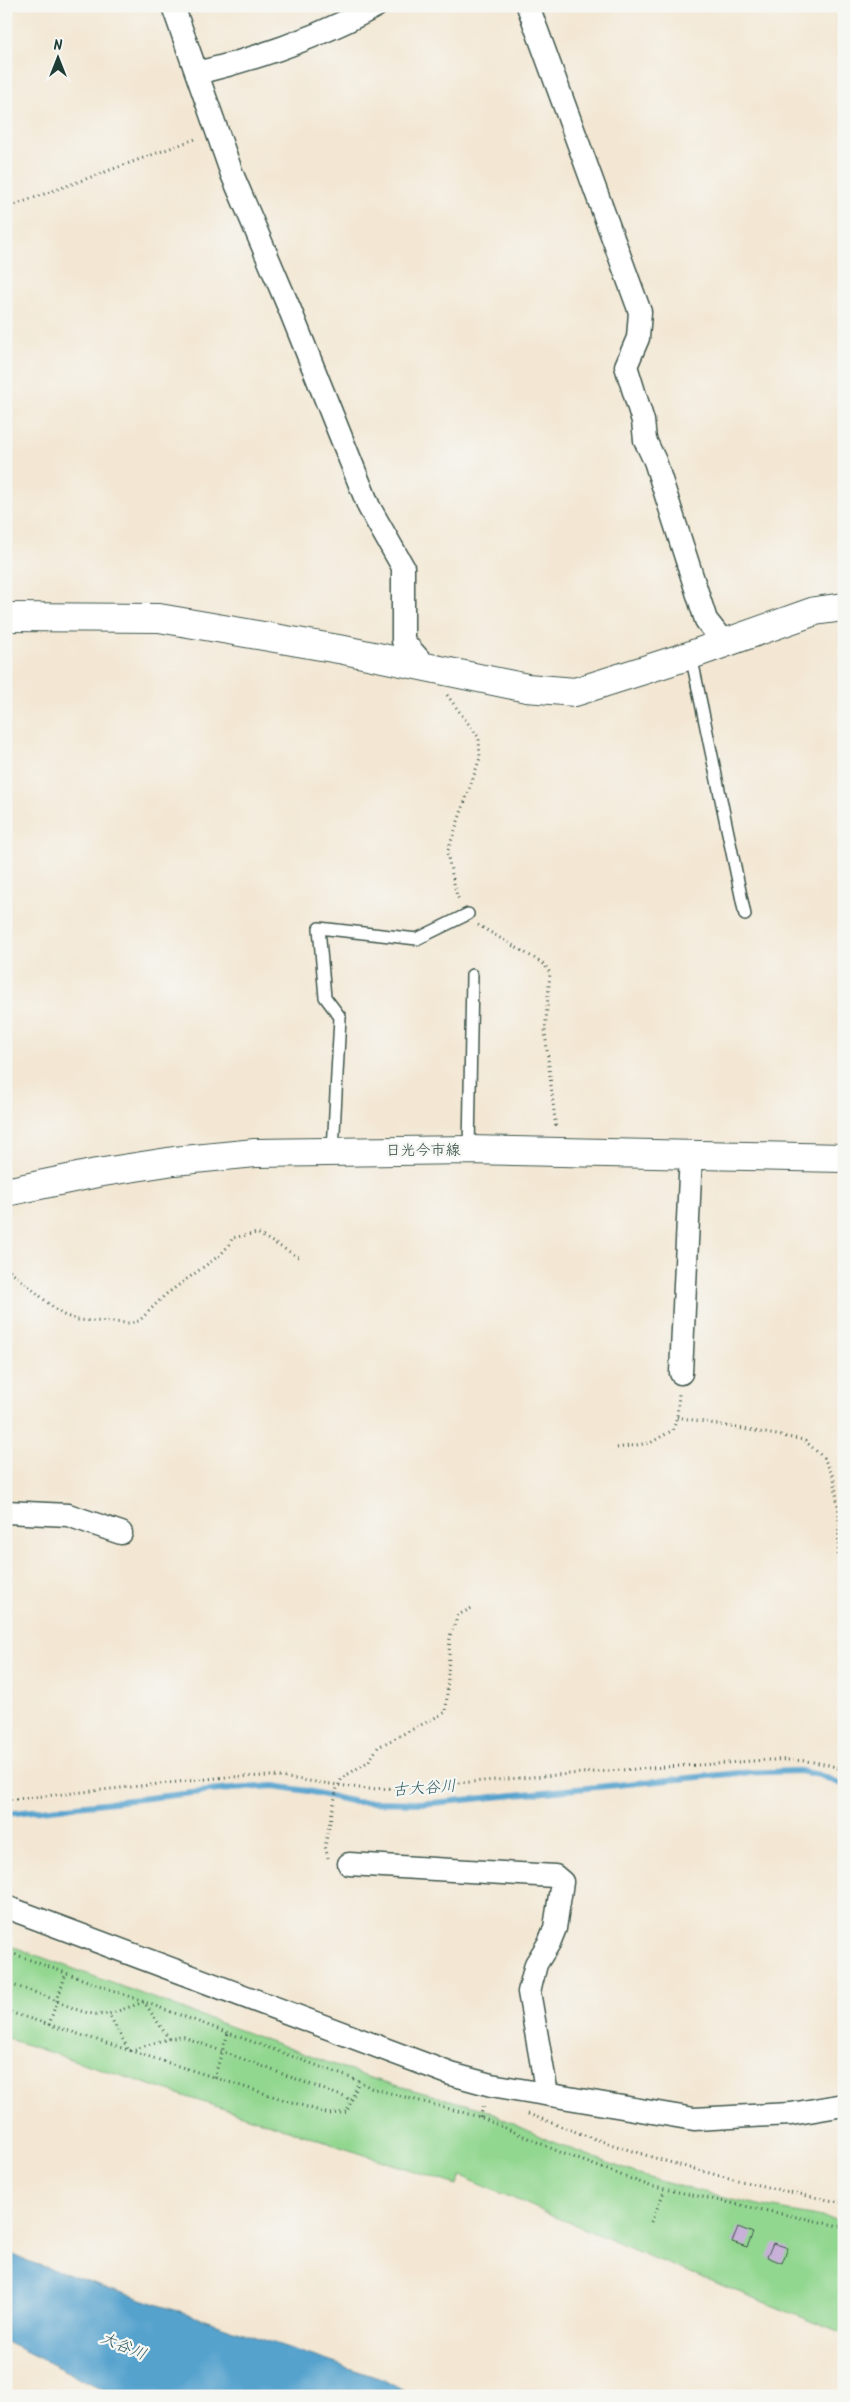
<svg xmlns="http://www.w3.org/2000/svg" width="850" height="2402" font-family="Kalam,'Klee One',sans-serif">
  <rect width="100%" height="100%" fill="#f6f6f2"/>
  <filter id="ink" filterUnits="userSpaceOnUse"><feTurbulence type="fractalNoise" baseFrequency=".02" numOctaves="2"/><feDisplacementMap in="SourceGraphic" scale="10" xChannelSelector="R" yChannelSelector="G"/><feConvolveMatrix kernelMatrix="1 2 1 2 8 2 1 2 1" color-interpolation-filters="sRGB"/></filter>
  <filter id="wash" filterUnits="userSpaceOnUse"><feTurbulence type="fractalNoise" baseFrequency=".0096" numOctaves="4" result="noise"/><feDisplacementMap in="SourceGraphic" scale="20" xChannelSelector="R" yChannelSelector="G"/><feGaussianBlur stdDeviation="1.12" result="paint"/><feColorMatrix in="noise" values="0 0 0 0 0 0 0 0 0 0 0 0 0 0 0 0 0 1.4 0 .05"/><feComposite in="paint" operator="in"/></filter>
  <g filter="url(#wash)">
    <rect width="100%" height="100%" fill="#f3e7d3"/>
    <polygon fill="#92d790" stroke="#588a62" points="6,1944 370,2078 483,2109 548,2140 643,2176 674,2185 763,2206 844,2221 844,2334 648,2256 461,2176 457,2185 6,2038"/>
    <polygon fill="#54a2cd" stroke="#3a7080" points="6,2251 24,2260 382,2379 413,2396 117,2396 6,2342"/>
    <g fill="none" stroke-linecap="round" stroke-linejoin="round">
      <polyline stroke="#54a2cd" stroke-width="6" points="6,1814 219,1790 274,1786 308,1791 355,1802 433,1803 740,1773 800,1771 819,1775 844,1785"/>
    </g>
    <g id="blocks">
      <g fill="#c8b0d8">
        <polygon points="738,2227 753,2233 747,2247 732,2242"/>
        <polygon points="773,2243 788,2248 782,2263 767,2257"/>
      </g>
    </g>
  </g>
  <g filter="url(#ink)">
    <use href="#blocks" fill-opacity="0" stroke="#3f564c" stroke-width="1"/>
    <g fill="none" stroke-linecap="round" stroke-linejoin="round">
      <g stroke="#3f564c" stroke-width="14">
        <g id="lane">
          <polyline points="691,655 745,915"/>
          <polyline points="469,1150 472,975"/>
          <polyline points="333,1151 340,1017 325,997 319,928 417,939 468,914"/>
        </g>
      </g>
      <g stroke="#3f564c" stroke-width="25">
        <g id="street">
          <polyline points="173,6 232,174 290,310 369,507 403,567 403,641 427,668"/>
          <polyline points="528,6 640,312 638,338 626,366 643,421 645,440 655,461 706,620 725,644"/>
          <path d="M197,73C260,58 319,37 376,6"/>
          <polyline points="681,1373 691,1154"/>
          <polyline points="6,1512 68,1515 121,1533"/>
          <polyline points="349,1864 555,1876 562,1882 555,1928 549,1943 536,1964 529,1992 547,2094"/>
          <polyline points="6,1907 451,2074 491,2085 694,2119 791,2114 844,2105"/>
        </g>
      </g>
      <g stroke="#3f564c" stroke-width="30">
        <g id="secondary">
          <polyline points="6,617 159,618 344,650 527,688 575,692 691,655 815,611 844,607"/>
          <polyline points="6,1192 97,1173 174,1161 255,1153 469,1150 844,1158"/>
        </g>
      </g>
      <g stroke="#3f564c" stroke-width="3" stroke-dasharray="1 4" stroke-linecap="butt">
        <polyline points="6,208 198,138"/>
        <polyline points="447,695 479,738 480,758 447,853 457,896 460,901"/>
        <polyline points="478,925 544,964 550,973 545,1032 556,1129"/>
        <polyline points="6,1267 61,1314 77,1320 129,1323 139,1321 165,1295 220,1255 230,1244 232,1238 257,1233 300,1258"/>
        <polyline points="677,1417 804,1440 824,1458 834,1478 839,1514 838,1558 844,1559"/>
        <polyline points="617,1448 650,1443 673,1430 677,1417 679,1394"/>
        <path d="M6,1800L226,1777L273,1776L367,1789L398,1788C497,1780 597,1771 697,1765C745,1763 798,1752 844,1770"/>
        <polyline points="328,1858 325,1846 337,1788 342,1778 369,1761 378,1747 446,1712 450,1636 458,1615 474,1607"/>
        <polyline points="6,1951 359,2081 371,2088 480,2117 562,2153 650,2186 844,2227"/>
        <path d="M6,1983C21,1988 36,1992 50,1998C69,2006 87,2017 109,2014"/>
        <polyline points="6,2011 329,2114 347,2112 359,2081"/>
        <polyline points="49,2025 66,1973"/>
        <path d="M169,2039L144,2002L109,2014L129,2051C147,2046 166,2037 184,2037L352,2100"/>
        <polyline points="214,2078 228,2033"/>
        <polyline points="528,2114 542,2119"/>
        <polyline points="480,2117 484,2105"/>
        <path d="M542,2119C640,2158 740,2183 844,2203"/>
        <polyline points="651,2222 665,2190"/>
      </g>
      <use href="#lane" stroke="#fff" stroke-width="11"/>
      <use href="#street" stroke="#fff" stroke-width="22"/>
      <use href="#secondary" stroke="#fff" stroke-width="28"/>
    </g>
  </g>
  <g text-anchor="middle" stroke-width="4.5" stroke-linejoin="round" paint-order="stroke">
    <g font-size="15" fill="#1f3d34" stroke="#f6f6f2">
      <text x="423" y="1155">日光今市線</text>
    </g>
    <g font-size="16" font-style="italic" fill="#2f5b62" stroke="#f6f6f2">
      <text transform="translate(424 1787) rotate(-4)" y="6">古大谷川</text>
      <text transform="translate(124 2345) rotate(23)" y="6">大谷川</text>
    </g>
  </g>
  <rect width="850" height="2402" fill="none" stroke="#f6f6f2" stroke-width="25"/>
  <g transform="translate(58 58)" stroke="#f6f6f2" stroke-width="4" paint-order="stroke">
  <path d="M0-4L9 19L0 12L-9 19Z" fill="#1f3d34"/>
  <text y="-8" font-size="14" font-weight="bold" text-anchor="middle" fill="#1f3d34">N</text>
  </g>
</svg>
